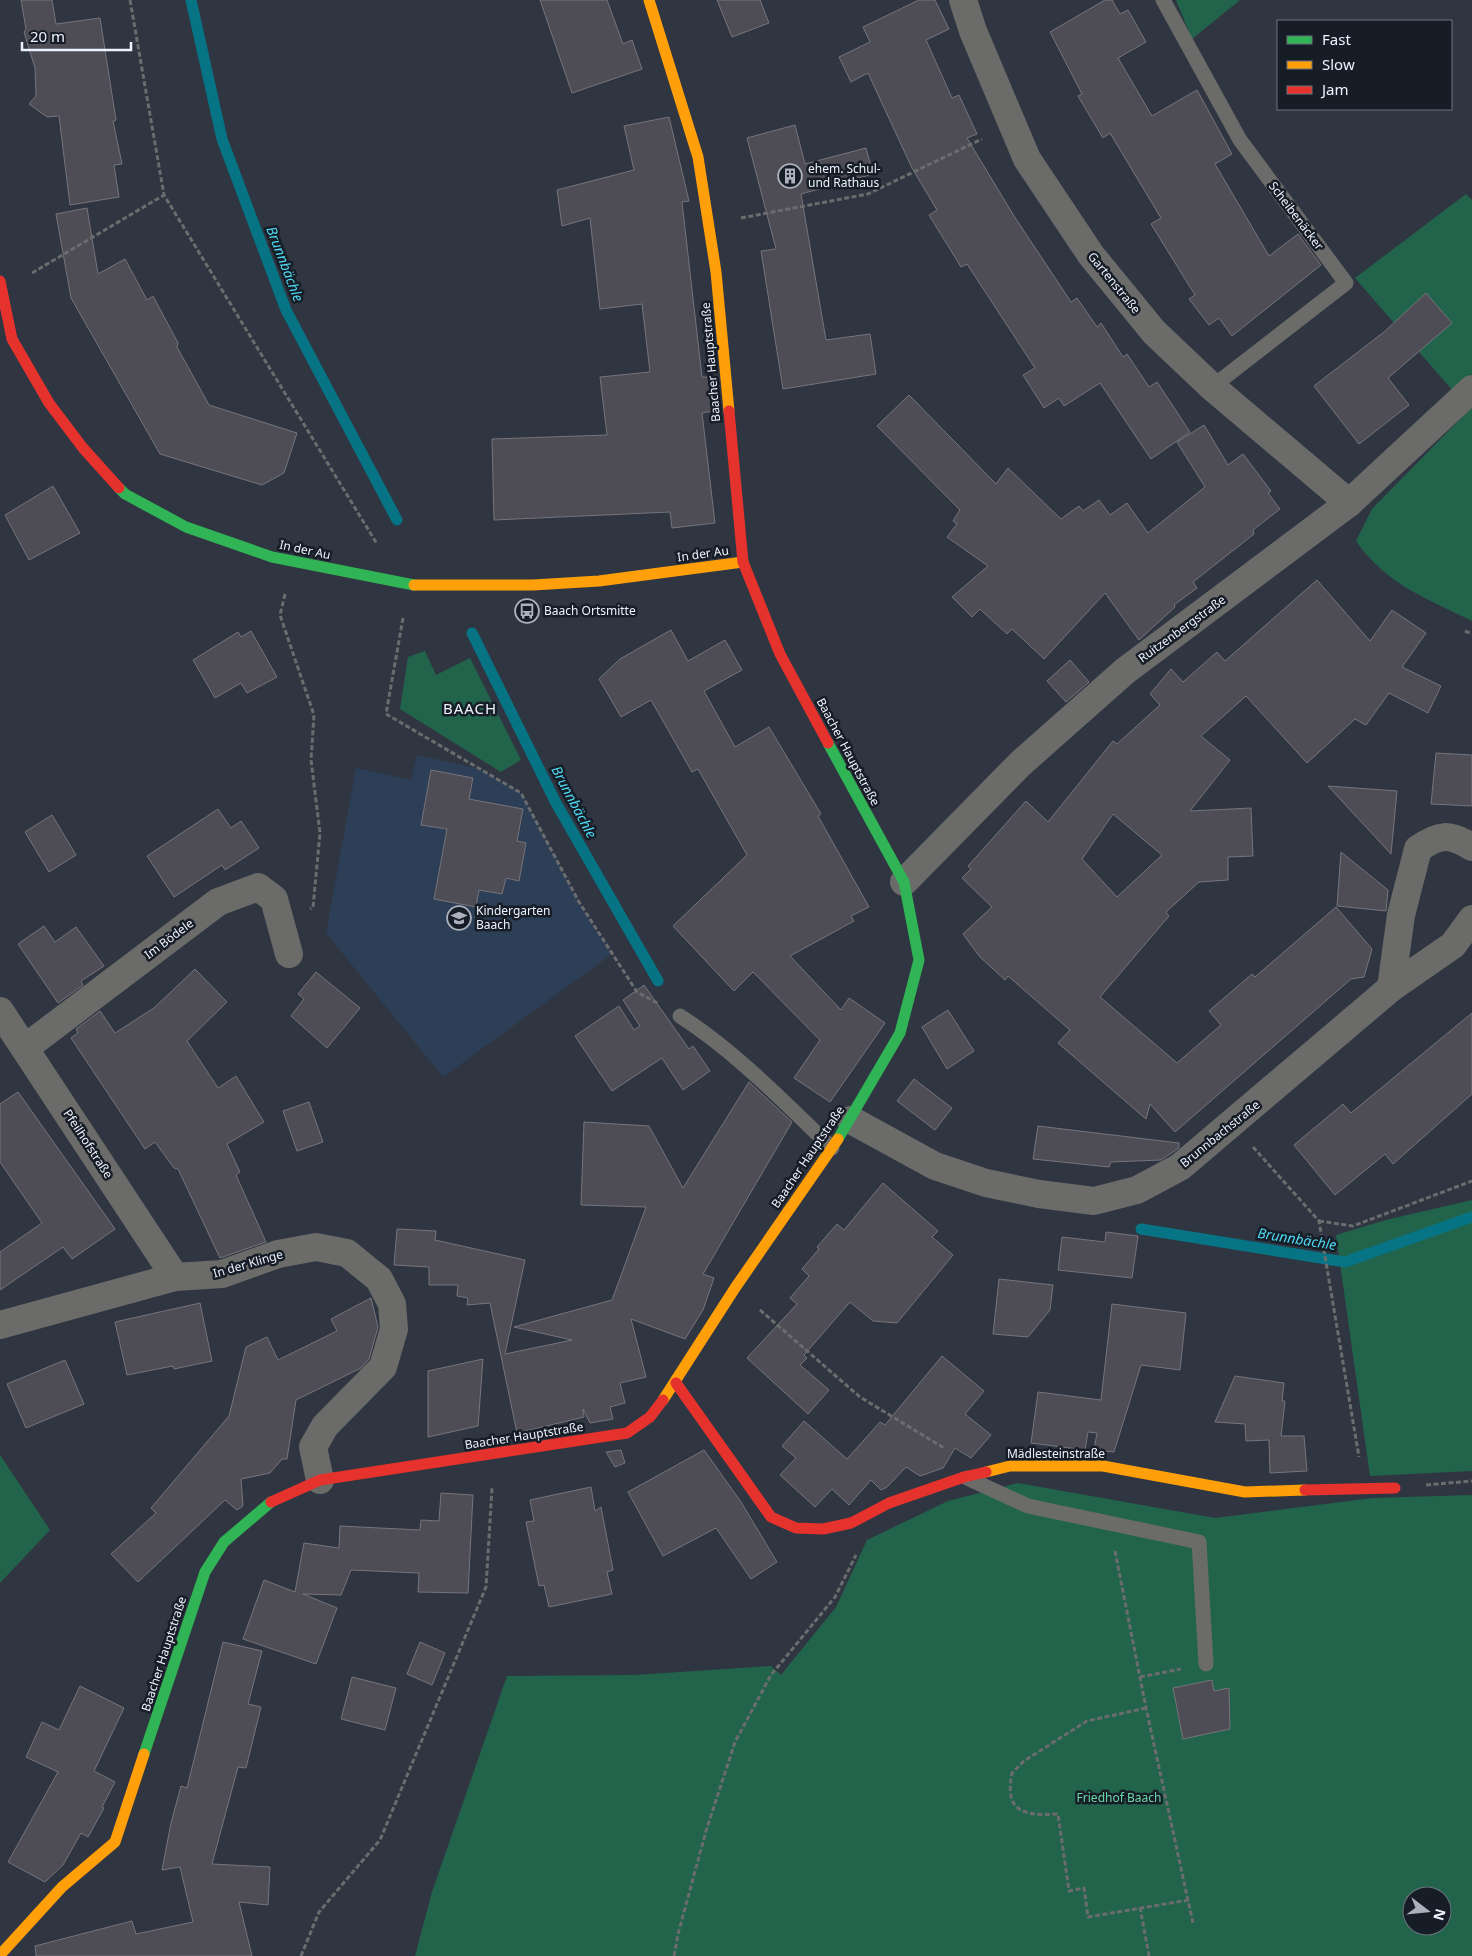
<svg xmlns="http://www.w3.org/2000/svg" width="1472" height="1956" font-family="'Noto Sans',sans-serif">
  <rect width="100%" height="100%" fill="#2f3641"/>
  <polygon fill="#2d3f56" points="417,755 480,769 521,793 579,902 612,954 443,1077 326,933 356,768 411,780"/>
  <g fill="#22644b" fill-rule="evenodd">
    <polygon points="1176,0 1240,0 1192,39"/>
    <polygon points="1466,194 1472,200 1472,374 1453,391 1355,278"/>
    <path d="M1472,407V621C1426,598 1387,585 1356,541L1372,509Z"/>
    <polygon points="425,651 436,675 470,658 521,760 501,772 400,709 408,657"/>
    <polygon points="1472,1200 1472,1471 1370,1476 1336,1235 1386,1220"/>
    <polygon points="0,1455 50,1530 0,1583"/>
    <path d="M1018,1483L1215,1518L1373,1498L1472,1495V1956H415L432,1892L507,1676L634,1675L771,1666L781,1675L836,1607L867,1540L948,1501ZM1412,1896H1442V1926H1412Z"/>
  </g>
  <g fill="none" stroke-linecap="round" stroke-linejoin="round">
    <g stroke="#067485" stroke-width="11">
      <polyline points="191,0 222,139 286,310 397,520"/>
      <polyline points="472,633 556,803 658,981"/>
      <polyline points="1141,1229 1345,1262 1472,1217"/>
    </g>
  </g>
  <g fill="#4e4d55" stroke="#76747c" fill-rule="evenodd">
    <polygon points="21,0 52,0 56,24 100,18 116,120 113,121 122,164 114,165 119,197 70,205 59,116 47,117 29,104 36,96 35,68 24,32 26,29"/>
    <polygon points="540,0 607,0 623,44 632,40 642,69 572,93"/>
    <polygon points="717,0 760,0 769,23 732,37"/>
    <polygon points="919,0 935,0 949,29 926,40 952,98 959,95 977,134 967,138 1014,216 1071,302 1077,298 1097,327 1101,323 1123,357 1127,354 1149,387 1157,382 1190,432 1151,459 1100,383 1064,406 1059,398 1044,408 1023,375 1035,368 967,264 961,267 929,215 937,210 912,168 868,73 851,82 839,57 870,42 863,27"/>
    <polygon points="1105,0 1112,0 1120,14 1128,10 1146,42 1118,58 1152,116 1197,90 1232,154 1215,164 1269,256 1298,234 1321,265 1232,336 1219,318 1209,325 1189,299 1195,295 1151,224 1161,218 1110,133 1103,138 1078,96 1082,94 1050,32"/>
    <polygon points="669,117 689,201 682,202 702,377 710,377 713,411 702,413 715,523 672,528 670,512 494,520 492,439 607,435 600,377 650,372 642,304 600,309 590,218 562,226 557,190 634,170 624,126"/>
    <polygon points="795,125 805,164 866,148 873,174 801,194 826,340 870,334 876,374 783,389 761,251 776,249 747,138"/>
    <polygon points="87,208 98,274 125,259 147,300 153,296 178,343 177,347 209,405 297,433 284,473 262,485 160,454 71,298 56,214"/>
    <polygon points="1426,293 1452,323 1388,378 1409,405 1359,444 1314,386 1384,332"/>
    <polygon points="909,395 996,484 1008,468 1061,519 1079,506 1083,511 1099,500 1110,515 1127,503 1148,533 1205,487 1177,442 1204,425 1228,465 1243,454 1271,491 1268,493 1280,509 1253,530 1254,534 1193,582 1197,588 1174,605 1175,607 1139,640 1105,593 1044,659 1012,629 1007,634 980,609 972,617 952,597 988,566 947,537 957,524 953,521 960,510 877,426"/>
    <polygon points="53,486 80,533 29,560 5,515"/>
    <path d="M1317,580L1370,641L1392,610L1426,633L1402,667L1441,686L1428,713L1389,693L1366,725L1355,719L1307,763L1246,696L1201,736L1230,760L1190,811L1251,808L1253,856L1228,857V880L1199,882L1166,912L1169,916L1100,997L1177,1063L1221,1025L1209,1011L1252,974L1255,977L1336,907L1372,949L1364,977L1351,979L1175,1132L1150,1104L1146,1119L1058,1043L1070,1030L1008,976L1005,980L980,957L963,934L992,907L962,878L971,869L968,866L1026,801L1048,822L1113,741L1117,744L1160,705L1150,694L1171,669L1183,682L1217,652L1225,661ZM1113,814L1162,855L1117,897L1082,859Z"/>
    <polygon points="671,630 688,661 725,640 742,670 704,691 735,747 769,727 821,814 818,816 869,907 851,916 854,921 790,956 841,1010 849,998 885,1023 830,1102 794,1078 820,1040 753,972 734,991 673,926 747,855 698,769 692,772 651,700 621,717 599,679 620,659"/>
    <polygon points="251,631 277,677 247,693 241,683 215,698 193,660 238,632 241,637"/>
    <polygon points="1070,660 1089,682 1066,702 1047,681"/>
    <polygon points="1436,753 1472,755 1472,806 1431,804"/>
    <polygon points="431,770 473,778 469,799 523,809 517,841 526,843 519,881 506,878 502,894 479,890 476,907 434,899 447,829 421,825"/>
    <polygon points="1328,786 1397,791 1391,854"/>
    <polygon points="218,809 231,828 241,821 259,848 225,870 222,865 174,897 147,856"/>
    <polygon points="52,815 76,855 49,872 25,832"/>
    <polygon points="1341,852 1388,890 1386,911 1337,906"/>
    <polygon points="44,926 55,942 76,927 104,966 81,981 83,985 58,1003 18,944"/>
    <polygon points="195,969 227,1002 187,1041 218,1088 236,1076 264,1122 227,1144 240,1172 236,1175 266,1242 220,1258 178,1169 174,1168 155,1142 145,1149 71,1038 78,1033 76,1029 100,1011 115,1033 154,1008"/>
    <polygon points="316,972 360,1008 327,1048 291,1016 304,999 298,994"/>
    <polygon points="644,985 689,1049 693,1046 710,1071 683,1090 662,1058 612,1091 575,1036 619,1006 634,1030 640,1026 623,1000"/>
    <polygon points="948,1010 974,1051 947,1069 922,1027"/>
    <polygon points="1472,1013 1472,1094 1393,1164 1385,1154 1335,1195 1294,1145 1343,1104 1351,1113"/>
    <polygon points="914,1079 952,1108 935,1130 897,1101"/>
    <polygon points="749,1082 792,1122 703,1274 714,1278 703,1310 685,1339 631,1319 646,1377 620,1383 625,1403 610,1407 613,1419 590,1423 583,1409 584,1417 517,1433 490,1303 467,1305 468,1298 457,1296 458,1285 429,1285 429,1267 394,1265 397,1229 436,1231 435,1240 525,1260 505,1354 572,1340 514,1327 612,1300 646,1207 581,1205 584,1122 649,1126 683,1188"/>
    <polygon points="18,1092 115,1229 72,1259 63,1247 0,1290 0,1252 42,1223 0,1162 0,1104"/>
    <polygon points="309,1102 323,1142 297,1151 283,1111"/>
    <polygon points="1038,1126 1179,1143 1179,1148 1161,1160 1111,1162 1109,1167 1033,1159"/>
    <polygon points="883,1183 938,1231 932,1237 953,1255 897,1323 873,1321 850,1302 804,1355 807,1358 800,1365 829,1390 808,1414 747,1358 797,1304 790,1298 809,1276 802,1269 819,1249 817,1247 837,1224 844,1230"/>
    <polygon points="1106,1232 1138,1236 1132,1278 1058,1270 1062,1237 1105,1242"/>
    <polygon points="999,1279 1053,1285 1050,1310 1028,1337 993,1334"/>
    <polygon points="371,1298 378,1327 369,1359 361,1368 296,1400 287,1459 282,1459 270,1473 241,1479 243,1506 237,1510 225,1500 138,1582 111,1554 156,1513 151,1508 229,1416 246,1347 267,1337 278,1360 337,1331 331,1319"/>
    <polygon points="200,1303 212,1361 174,1369 173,1366 127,1375 115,1322"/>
    <polygon points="1112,1304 1186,1313 1180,1370 1141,1365 1114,1452 1094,1450 1097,1433 1088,1432 1085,1450 1031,1443 1038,1392 1101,1400"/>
    <polygon points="942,1356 984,1391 965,1414 991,1435 971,1458 955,1448 943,1468 920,1476 906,1467 887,1487 881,1490 871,1480 849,1505 832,1489 815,1507 780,1475 796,1458 782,1446 804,1421 847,1459 880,1422 885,1425"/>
    <polygon points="483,1359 478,1426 428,1437 428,1371"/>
    <polygon points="65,1360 84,1404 26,1428 7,1384"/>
    <polygon points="1235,1376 1284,1383 1282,1401 1285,1401 1281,1436 1304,1436 1307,1471 1270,1473 1269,1440 1246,1441 1245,1424 1215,1422"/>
    <polygon points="621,1450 625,1463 615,1467 606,1452"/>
    <polygon points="704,1450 741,1502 777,1562 751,1579 716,1528 663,1556 628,1492"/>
    <polygon points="591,1487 595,1511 601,1507 613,1570 607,1572 612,1594 549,1607 544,1585 539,1586 526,1522 534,1521 530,1500"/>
    <polygon points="441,1493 473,1495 468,1593 418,1592 419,1573 351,1570 341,1595 303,1594 337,1608 316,1664 243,1639 264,1580 295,1592 304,1543 339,1548 340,1526 420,1530 421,1520 439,1521"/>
    <polygon points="223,1642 262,1651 248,1704 261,1707 246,1768 238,1767 212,1864 270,1867 268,1905 239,1902 252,1956 36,1956 35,1946 132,1921 136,1934 193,1922 180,1867 162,1870 171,1823 181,1786 187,1788"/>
    <polygon points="420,1642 445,1653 432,1685 407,1674"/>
    <polygon points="352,1677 396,1688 385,1730 341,1719"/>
    <polygon points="1212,1680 1214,1691 1229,1688 1230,1729 1183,1739 1173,1688"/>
    <polygon points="80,1686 124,1708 94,1771 115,1782 102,1807 104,1808 88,1837 81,1833 63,1865 45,1882 8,1862 58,1772 26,1757 42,1722 59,1730"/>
  </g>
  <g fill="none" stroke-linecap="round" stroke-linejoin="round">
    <g stroke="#6a6c6e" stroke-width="3" stroke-dasharray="5 2.5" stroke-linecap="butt">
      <polyline points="130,0 164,195 377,544"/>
      <polyline points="741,218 868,194 982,139"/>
      <polyline points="32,273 164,195"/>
      <polyline points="285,594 280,615 314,715 311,760 320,833 313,907 310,909"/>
      <polyline points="403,618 386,714 521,793 579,902 637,992 659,1004"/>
      <polyline points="1465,631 1472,634"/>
      <polyline points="1253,1147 1319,1221 1359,1457"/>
      <polyline points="1319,1221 1353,1226 1472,1181"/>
      <polyline points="760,1310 860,1397 944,1448"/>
      <polyline points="1426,1485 1472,1481"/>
      <polyline points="1115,1551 1146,1708 1193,1923"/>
      <polyline points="1140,1677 1181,1669"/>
      <path d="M1146,1708L1087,1721L1024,1761L1012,1773C1004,1813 1025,1816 1058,1814L1069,1891L1084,1888L1088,1917L1189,1900"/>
      <polyline points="1140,1907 1149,1956"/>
      <polyline points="301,1956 319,1912 380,1840 486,1587 492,1488"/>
      <polyline points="674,1956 678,1934 706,1831 735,1742 771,1675 835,1597 856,1555"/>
    </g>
    <g stroke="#6b6b69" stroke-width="15">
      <polyline points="1163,0 1240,140 1346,283 1212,387"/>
      <path d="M680,1016C736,1052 784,1102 832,1148"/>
      <polyline points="967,1478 1028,1506 1199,1542 1206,1664"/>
    </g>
    <g stroke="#6b6b69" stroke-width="28">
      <polyline points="963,0 973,31 1027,159 1091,255 1154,332 1212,387 1349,503"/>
      <polyline points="904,882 1020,764 1125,671 1349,503 1472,389"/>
      <path d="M1391,988L1401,915L1418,849C1439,834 1449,833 1472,847"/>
      <polyline points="0,1011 175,1277"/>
      <polyline points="25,1048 218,902 258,887 274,899 289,954"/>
      <polyline points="851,1120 935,1166 986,1183 1039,1194 1094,1201 1137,1190 1180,1167 1391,988 1453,945 1472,919"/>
      <polyline points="0,1325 175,1277 222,1274 278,1254 316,1247 347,1253 379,1279 392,1304 394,1329 383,1367 325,1426 313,1447 320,1480"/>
    </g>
    <g stroke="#30b455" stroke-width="11">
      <polyline points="119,488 125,494 186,527 272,557 414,585"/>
      <polyline points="828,743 904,882 919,960 900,1033 838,1139"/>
      <polyline points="144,1754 205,1572 224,1542 271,1502"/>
    </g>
    <g stroke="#ff9f0a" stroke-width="11">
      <polyline points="649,0 698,157 716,272 729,411"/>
      <polyline points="414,585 533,585 599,581 743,562"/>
      <polyline points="663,1400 735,1288 838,1139"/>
      <polyline points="986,1472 1010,1466 1103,1466 1245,1492 1305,1490"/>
      <polyline points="0,1955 62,1887 115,1842 144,1754"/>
    </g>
    <g stroke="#e5322d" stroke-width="11">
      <polyline points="0,281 12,339 49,403 83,448 119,488"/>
      <polyline points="729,411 743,562 780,654 828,743"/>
      <polyline points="676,1383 771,1517 796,1528 823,1529 851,1523 889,1503 964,1477 986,1472"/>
      <polyline points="1305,1490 1395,1488"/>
      <polyline points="271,1502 320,1480 627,1433 650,1417 663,1400"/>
    </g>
  </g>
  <defs>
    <g id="building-ring" transform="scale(1.25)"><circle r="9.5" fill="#161d26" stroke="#aab1bc" stroke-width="1.5"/><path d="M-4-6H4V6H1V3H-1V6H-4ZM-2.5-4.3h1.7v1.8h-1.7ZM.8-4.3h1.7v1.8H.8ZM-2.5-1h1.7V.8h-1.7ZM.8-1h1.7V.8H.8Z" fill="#aab1bc"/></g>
    <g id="bus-ring" transform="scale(1.25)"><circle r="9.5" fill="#161d26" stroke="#aab1bc" stroke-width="1.5"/><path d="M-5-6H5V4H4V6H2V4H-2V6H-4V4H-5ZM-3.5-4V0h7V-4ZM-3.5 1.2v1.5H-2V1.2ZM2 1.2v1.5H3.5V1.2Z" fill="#aab1bc"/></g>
    <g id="school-ring" transform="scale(1.25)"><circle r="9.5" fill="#161d26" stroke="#aab1bc" stroke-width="1.5"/><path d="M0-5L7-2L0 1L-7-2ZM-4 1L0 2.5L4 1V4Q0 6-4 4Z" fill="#aab1bc"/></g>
  </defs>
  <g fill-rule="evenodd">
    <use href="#building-ring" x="790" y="176"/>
    <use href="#bus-ring" x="527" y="611"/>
    <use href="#school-ring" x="459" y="918"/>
  </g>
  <g text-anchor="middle" stroke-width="5" stroke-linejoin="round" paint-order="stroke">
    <g font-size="12" fill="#ecf3fe" stroke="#161d26" text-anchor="start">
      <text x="808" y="173">ehem. Schul-<tspan x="808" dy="14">und Rathaus</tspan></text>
      <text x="544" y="615">Baach Ortsmitte</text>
      <text x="476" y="915">Kindergarten<tspan x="476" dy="14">Baach</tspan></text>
    </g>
    <g font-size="12" fill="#ecf3fe" stroke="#161d26">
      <text transform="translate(1296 216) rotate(53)" y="4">Scheibenäcker</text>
      <text transform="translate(1114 283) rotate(51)" y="4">Gartenstraße</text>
      <text transform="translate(711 362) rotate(-95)" y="4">Baacher Hauptstraße</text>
      <text transform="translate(305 550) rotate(12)" y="4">In der Au</text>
      <text transform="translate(703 554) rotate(-8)" y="4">In der Au</text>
      <text transform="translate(1182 629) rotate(-36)" y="4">Ruitzenbergstraße</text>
      <text transform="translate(848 752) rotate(62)" y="4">Baacher Hauptstraße</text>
      <text transform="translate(169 939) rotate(-37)" y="4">Im Bödele</text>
      <text transform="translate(1220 1134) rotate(-39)" y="4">Brunnbachstraße</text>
      <text transform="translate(88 1144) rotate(57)" y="4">Pfeilhofstraße</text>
      <text transform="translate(808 1157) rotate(-56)" y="4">Baacher Hauptstraße</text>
      <text transform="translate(248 1264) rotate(-16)" y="4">In der Klinge</text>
      <text transform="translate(524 1436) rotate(-9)" y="4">Baacher Hauptstraße</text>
      <text x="1056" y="1458">Mädlesteinstraße</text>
      <text transform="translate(164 1654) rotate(-72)" y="4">Baacher Hauptstraße</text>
    </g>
    <g font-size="12" fill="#6cd7a6" stroke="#161d26">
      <text x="1119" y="1802">Friedhof Baach</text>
    </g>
    <g font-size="14" font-style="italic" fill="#4ed9f3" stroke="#161d26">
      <text transform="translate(285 264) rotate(69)" y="5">Brunnbächle</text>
      <text transform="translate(574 802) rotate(62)" y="5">Brunnbächle</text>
      <text transform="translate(1297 1239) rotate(9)" y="5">Brunnbächle</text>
    </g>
    <g font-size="15" letter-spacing="1" fill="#ecf3fe" stroke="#161d26">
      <text x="470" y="714">BAACH</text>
    </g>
  </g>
  <rect x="1277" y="20" width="175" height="90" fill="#161d26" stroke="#6c737c"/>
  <rect x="1287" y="36" width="25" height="8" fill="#30b455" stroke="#6c737c"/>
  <text x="1322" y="45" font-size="15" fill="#ecf3fe">Fast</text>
  <rect x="1287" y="61" width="25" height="8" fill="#ff9f0a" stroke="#6c737c"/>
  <text x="1322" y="70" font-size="15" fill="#ecf3fe">Slow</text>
  <rect x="1287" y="86" width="25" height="8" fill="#e5322d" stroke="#6c737c"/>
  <text x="1322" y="95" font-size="15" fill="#ecf3fe">Jam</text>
  <g transform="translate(1427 1911) rotate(106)"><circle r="24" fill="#161d26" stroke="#6c737c"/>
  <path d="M0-4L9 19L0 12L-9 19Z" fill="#aab1bc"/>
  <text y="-8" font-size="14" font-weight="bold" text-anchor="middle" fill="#ecf3fe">N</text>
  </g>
  <path d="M22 42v8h109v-8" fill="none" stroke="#ecf3fe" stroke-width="2.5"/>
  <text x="30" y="42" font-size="15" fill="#ecf3fe" stroke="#161d26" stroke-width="4" paint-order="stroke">20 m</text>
</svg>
